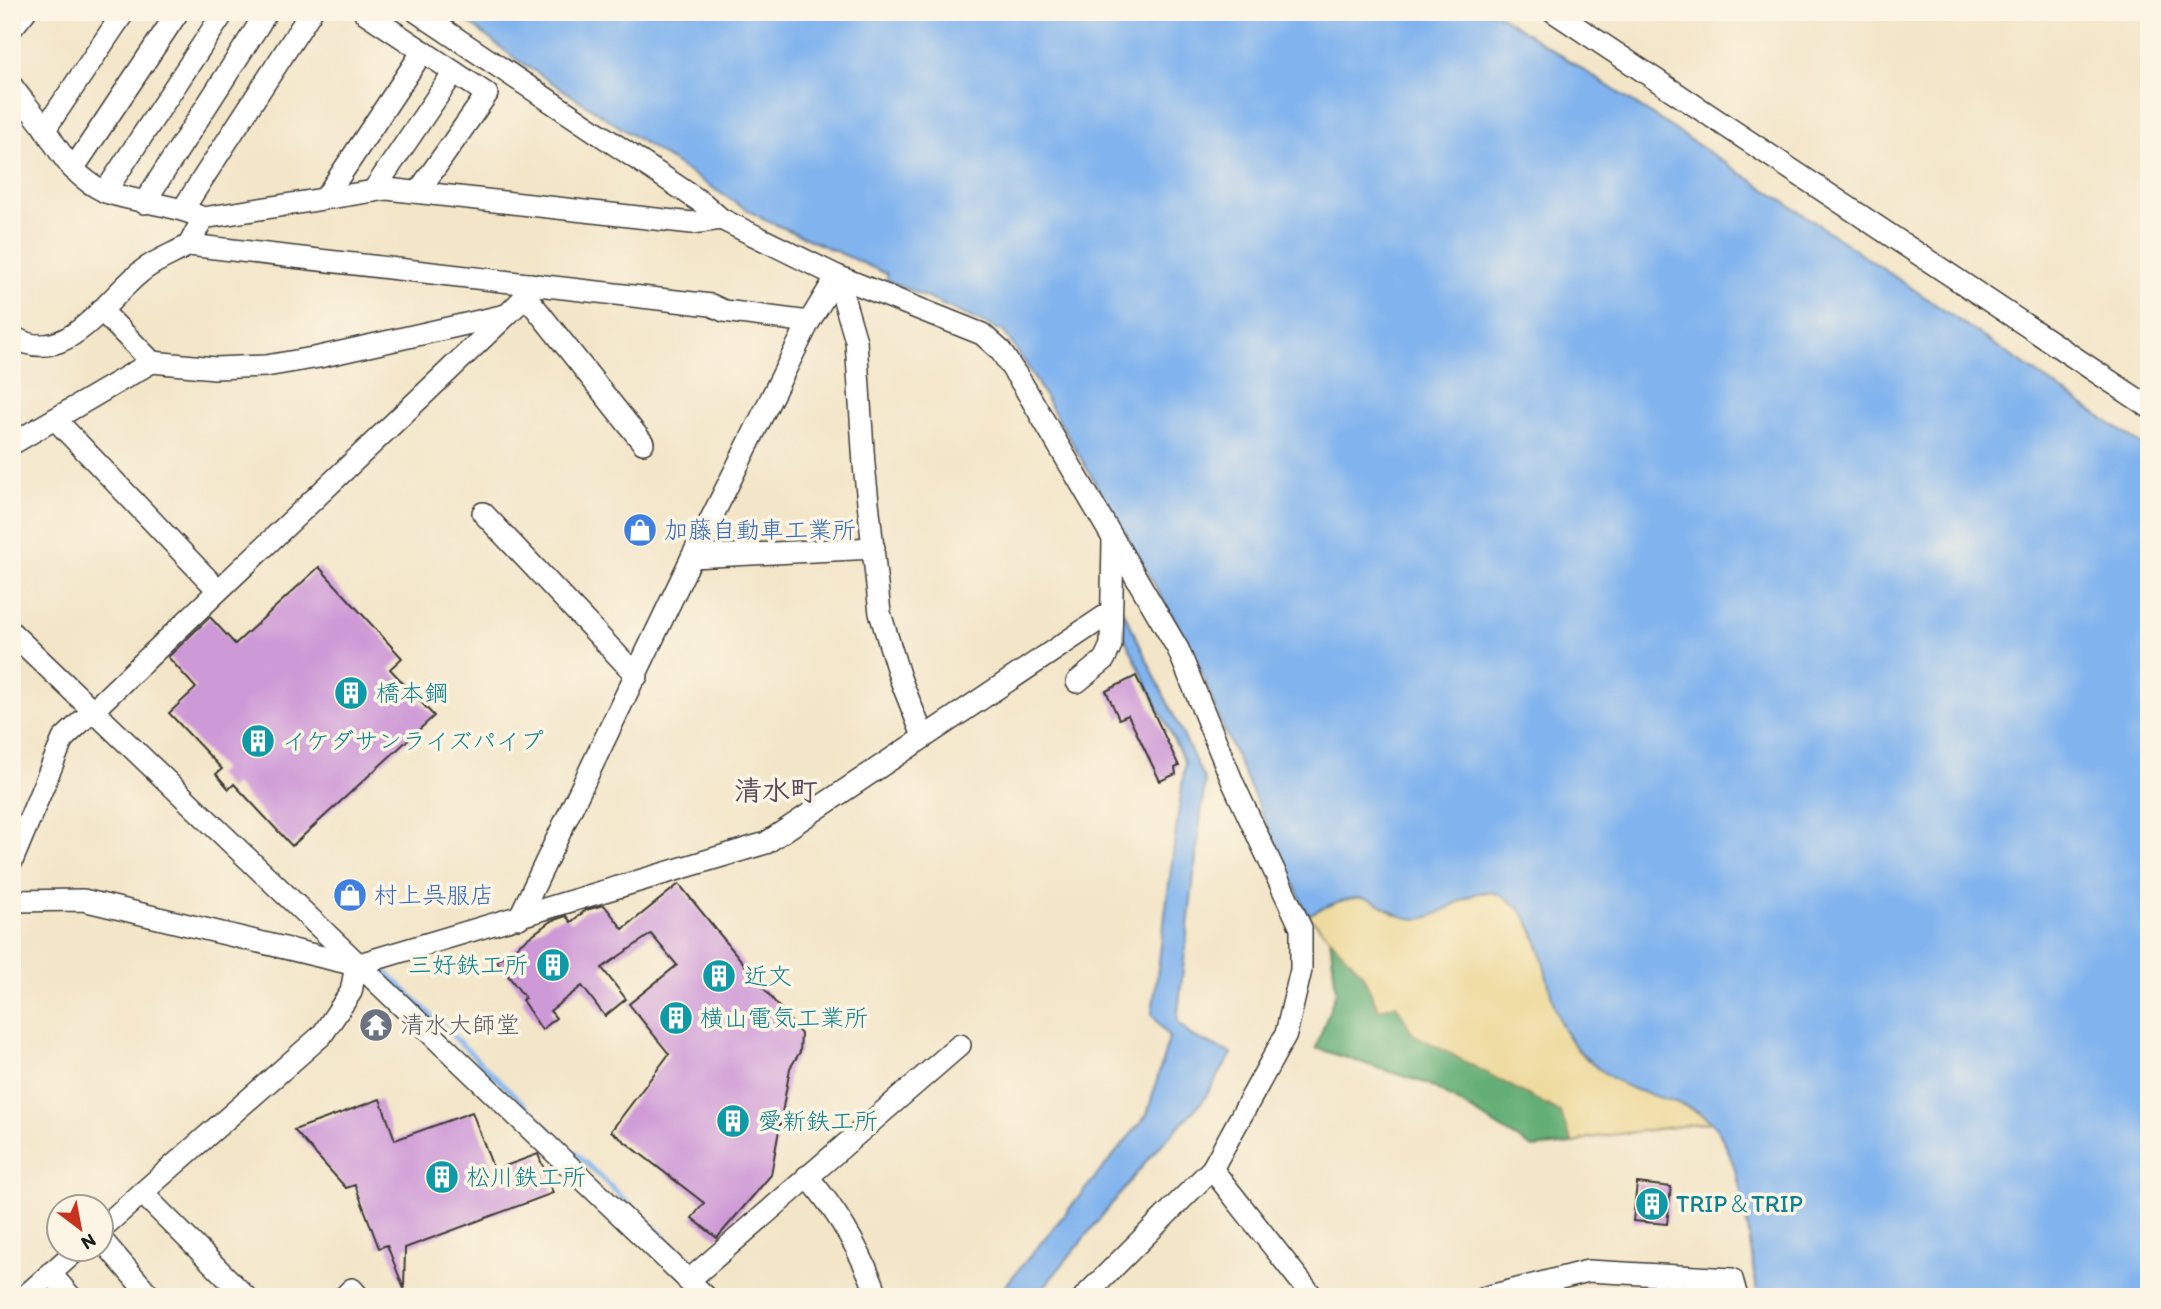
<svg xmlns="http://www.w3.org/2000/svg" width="2161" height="1309" font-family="Itim,'Klee One',sans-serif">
  <rect width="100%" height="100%" fill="#fcf5e5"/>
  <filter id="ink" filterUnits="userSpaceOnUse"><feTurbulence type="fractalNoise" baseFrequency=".0143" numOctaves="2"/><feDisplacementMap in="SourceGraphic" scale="14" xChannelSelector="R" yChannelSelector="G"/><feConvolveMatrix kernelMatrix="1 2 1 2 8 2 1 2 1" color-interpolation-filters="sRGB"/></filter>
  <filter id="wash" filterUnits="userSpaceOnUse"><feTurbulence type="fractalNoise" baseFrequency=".00686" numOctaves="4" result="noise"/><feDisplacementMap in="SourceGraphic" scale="28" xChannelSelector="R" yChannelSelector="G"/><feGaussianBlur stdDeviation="1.57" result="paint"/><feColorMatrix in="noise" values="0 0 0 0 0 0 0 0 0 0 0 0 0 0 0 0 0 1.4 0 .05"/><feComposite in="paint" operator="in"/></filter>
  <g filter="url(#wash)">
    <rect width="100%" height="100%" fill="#f3e5c8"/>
    <polygon fill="#64ae76" stroke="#406549" stroke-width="2" points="1330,937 1362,973 1379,1010 1396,1004 1530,1096 1561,1112 1573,1144 1533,1148 1428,1084 1316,1048 1336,991"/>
    <path fill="#eeda9e" stroke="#857b5d" stroke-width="2" d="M1477,893C1484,893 1493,891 1499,894C1545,910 1545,1002 1570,1040C1604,1092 1667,1088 1712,1122L1588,1138L1573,1144L1560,1112L1413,1034L1396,1004L1379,1010L1362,973L1308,915C1328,905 1354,891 1376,901C1383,904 1388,911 1394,914C1419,924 1456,904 1477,893Z"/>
    <g fill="#81b4ee" stroke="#4e6885" stroke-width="2">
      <path d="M455,12H1495L1788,204L2149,450V1297H1758C1749,1245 1745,1166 1713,1124C1696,1102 1655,1099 1631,1088C1608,1078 1589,1063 1573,1043C1538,1002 1554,920 1500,895C1472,881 1445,919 1417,919C1401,919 1391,910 1378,903C1357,890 1328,905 1308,915L1224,730L1192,649L1026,364L1004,332L887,280V274L763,219L731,200L513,57Z"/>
      <polygon points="1124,612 1205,781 1177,1021 1190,1035 1232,1054 1202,1102 1149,1158 1036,1297 996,1297 1147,1115 1169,1038 1152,1014 1185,763 1119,626"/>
    </g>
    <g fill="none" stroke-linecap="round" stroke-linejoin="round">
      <g stroke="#81b4ee" stroke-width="5">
        <polyline points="384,970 551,1130"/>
        <polyline points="574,1152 695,1266"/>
        <polyline points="704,1276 726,1297"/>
      </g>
    </g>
    <g id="blocks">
      <g fill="#ce99d7">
        <polygon points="319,567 402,658 390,669 434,716 292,846 234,784 229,789 216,774 222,769 169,713 196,688 168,657 210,617 235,644"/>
        <polygon points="1136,676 1179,766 1175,768 1176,774 1160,781 1128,715 1119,719 1106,691"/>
        <polygon points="679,884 801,1034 800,1052 790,1068 771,1175 717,1238 692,1218 704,1203 611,1131 669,1054 629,1004 677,965 651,934 602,968 626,999 605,1016 582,986 550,1011 556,1018 542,1030 522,1000 525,998 497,961 551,921 566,916 571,922 586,910 604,905 623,929"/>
        <polygon points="380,1099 395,1140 472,1112 494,1170 538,1154 553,1193 405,1248 404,1289 387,1245 379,1248 355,1185 346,1188 294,1130"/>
        <polygon points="1637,1183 1671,1187 1667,1224 1633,1221"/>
      </g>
    </g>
  </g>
  <g filter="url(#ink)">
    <use href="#blocks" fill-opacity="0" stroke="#3c3a36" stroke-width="2"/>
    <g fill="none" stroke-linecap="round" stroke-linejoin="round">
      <g stroke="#3c3a36" stroke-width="24">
        <g id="minor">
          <polyline points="364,12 487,94 418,192"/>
          <polyline points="417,12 704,204 721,219 837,276 982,334 1000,350 1023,385 1178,649 1233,783 1301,928 1301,970 1286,1034 1212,1169 1084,1297"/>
          <polyline points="1554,12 2149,407"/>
          <polyline points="12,28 25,12"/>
          <path d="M12,86C22,101 35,114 45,129C61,155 78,182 109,193C140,203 173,204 203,218"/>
          <polyline points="45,129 124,12"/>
          <polyline points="73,169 178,12"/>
          <polyline points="373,191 454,72"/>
          <polyline points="105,192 224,12"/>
          <polyline points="325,198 423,51"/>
          <polyline points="144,203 267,12"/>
          <polyline points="183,209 311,12"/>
          <polyline points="189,245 203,218 387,189 692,223 721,219"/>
          <polyline points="837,276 856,341 864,465 880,613 900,678 923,736"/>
          <polyline points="526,296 643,443"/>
          <polyline points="101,310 152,362 215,368 266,366 319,357 506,315"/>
          <path d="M12,336C67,372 108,294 146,268C159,259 175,253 189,245L711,305L724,311L809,322"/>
          <polyline points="55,419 218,590"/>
          <polyline points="12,444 152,362"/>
          <polyline points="483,513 637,676"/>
          <polyline points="692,557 874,548"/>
          <polyline points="12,633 706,1297"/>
          <polyline points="1077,682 1104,660 1111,645 1113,540"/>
          <polyline points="12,861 63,739 508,314 526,296 531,284"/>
          <polyline points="12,901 83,900 356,965 766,843 1111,612"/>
          <polyline points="519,918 692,557 809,322 837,276"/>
          <polyline points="1212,1169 1313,1297"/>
          <path d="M807,1176C839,1213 861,1251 878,1297"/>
          <polyline points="142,1193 246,1297"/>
          <polyline points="102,1228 322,1035 351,992 356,965"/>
          <polyline points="102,1240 151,1297"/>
          <polyline points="50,1273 71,1297"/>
          <polyline points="688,1281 960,1045"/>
          <polyline points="24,1297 77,1250"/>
          <polyline points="344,1297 352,1289 359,1297"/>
          <polyline points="1486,1297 1588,1271 1732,1279 1737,1297"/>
        </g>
      </g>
      <use href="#minor" stroke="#fff" stroke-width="21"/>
    </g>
  </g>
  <defs>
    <g id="shop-disc" transform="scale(1.75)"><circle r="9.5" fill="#3f7fe0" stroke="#fcf5e5"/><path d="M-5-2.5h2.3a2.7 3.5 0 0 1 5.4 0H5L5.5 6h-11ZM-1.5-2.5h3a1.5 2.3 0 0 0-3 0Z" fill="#fff"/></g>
    <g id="building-disc" transform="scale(1.75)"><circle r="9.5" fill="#0f9aa8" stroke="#fcf5e5"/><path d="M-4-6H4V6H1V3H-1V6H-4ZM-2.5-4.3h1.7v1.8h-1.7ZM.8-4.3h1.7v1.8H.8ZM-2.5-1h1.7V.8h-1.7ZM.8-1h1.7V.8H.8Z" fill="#fff"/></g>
    <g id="temple-disc" transform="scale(1.75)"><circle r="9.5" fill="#6b7280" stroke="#fcf5e5"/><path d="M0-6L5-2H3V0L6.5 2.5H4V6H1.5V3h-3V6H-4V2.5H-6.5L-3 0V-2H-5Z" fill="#fff"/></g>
  </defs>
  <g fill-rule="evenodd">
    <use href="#shop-disc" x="640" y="530"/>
    <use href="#building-disc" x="351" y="693"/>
    <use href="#building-disc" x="258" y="741"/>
    <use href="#shop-disc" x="350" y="895"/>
    <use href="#building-disc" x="553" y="965"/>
    <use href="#building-disc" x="719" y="976"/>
    <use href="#building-disc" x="676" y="1018"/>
    <use href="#temple-disc" x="376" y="1025"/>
    <use href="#building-disc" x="733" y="1121"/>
    <use href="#building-disc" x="442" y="1177"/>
    <use href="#building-disc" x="1652" y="1204"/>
  </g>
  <g text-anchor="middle" stroke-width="7" stroke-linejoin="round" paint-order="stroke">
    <g font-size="24" fill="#366cbe" stroke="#fcf5e5" text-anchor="start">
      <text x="664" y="538">加藤自動車工業所</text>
      <text x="374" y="903">村上呉服店</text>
    </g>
    <g font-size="24" fill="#0d838f" stroke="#fcf5e5" text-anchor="start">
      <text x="376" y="701">橋本鋼</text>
      <text x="282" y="749">イケダサンライズパイプ</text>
      <text x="528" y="973" text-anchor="end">三好鉄工所</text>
      <text x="744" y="984">近文</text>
      <text x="700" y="1026">横山電気工業所</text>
      <text x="758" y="1129">愛新鉄工所</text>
      <text x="466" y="1185">松川鉄工所</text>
      <text x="1676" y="1212">TRIP＆TRIP</text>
    </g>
    <g font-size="24" fill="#5b616d" stroke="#fcf5e5" text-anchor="start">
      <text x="400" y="1033">清水大師堂</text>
    </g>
    <g font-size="28" font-weight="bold" fill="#5a485d" stroke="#fcf5e5">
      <text x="776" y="800">清水町</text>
    </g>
  </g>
  <rect width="2161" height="1309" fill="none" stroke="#fcf5e5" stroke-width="42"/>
  <g transform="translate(80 1228) rotate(148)"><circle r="33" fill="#fcf5e5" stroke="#a29e95" stroke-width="2"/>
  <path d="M0-5L12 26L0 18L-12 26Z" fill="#c8321e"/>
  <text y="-10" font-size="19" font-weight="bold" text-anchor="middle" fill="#1c1c1c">N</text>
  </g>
</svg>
